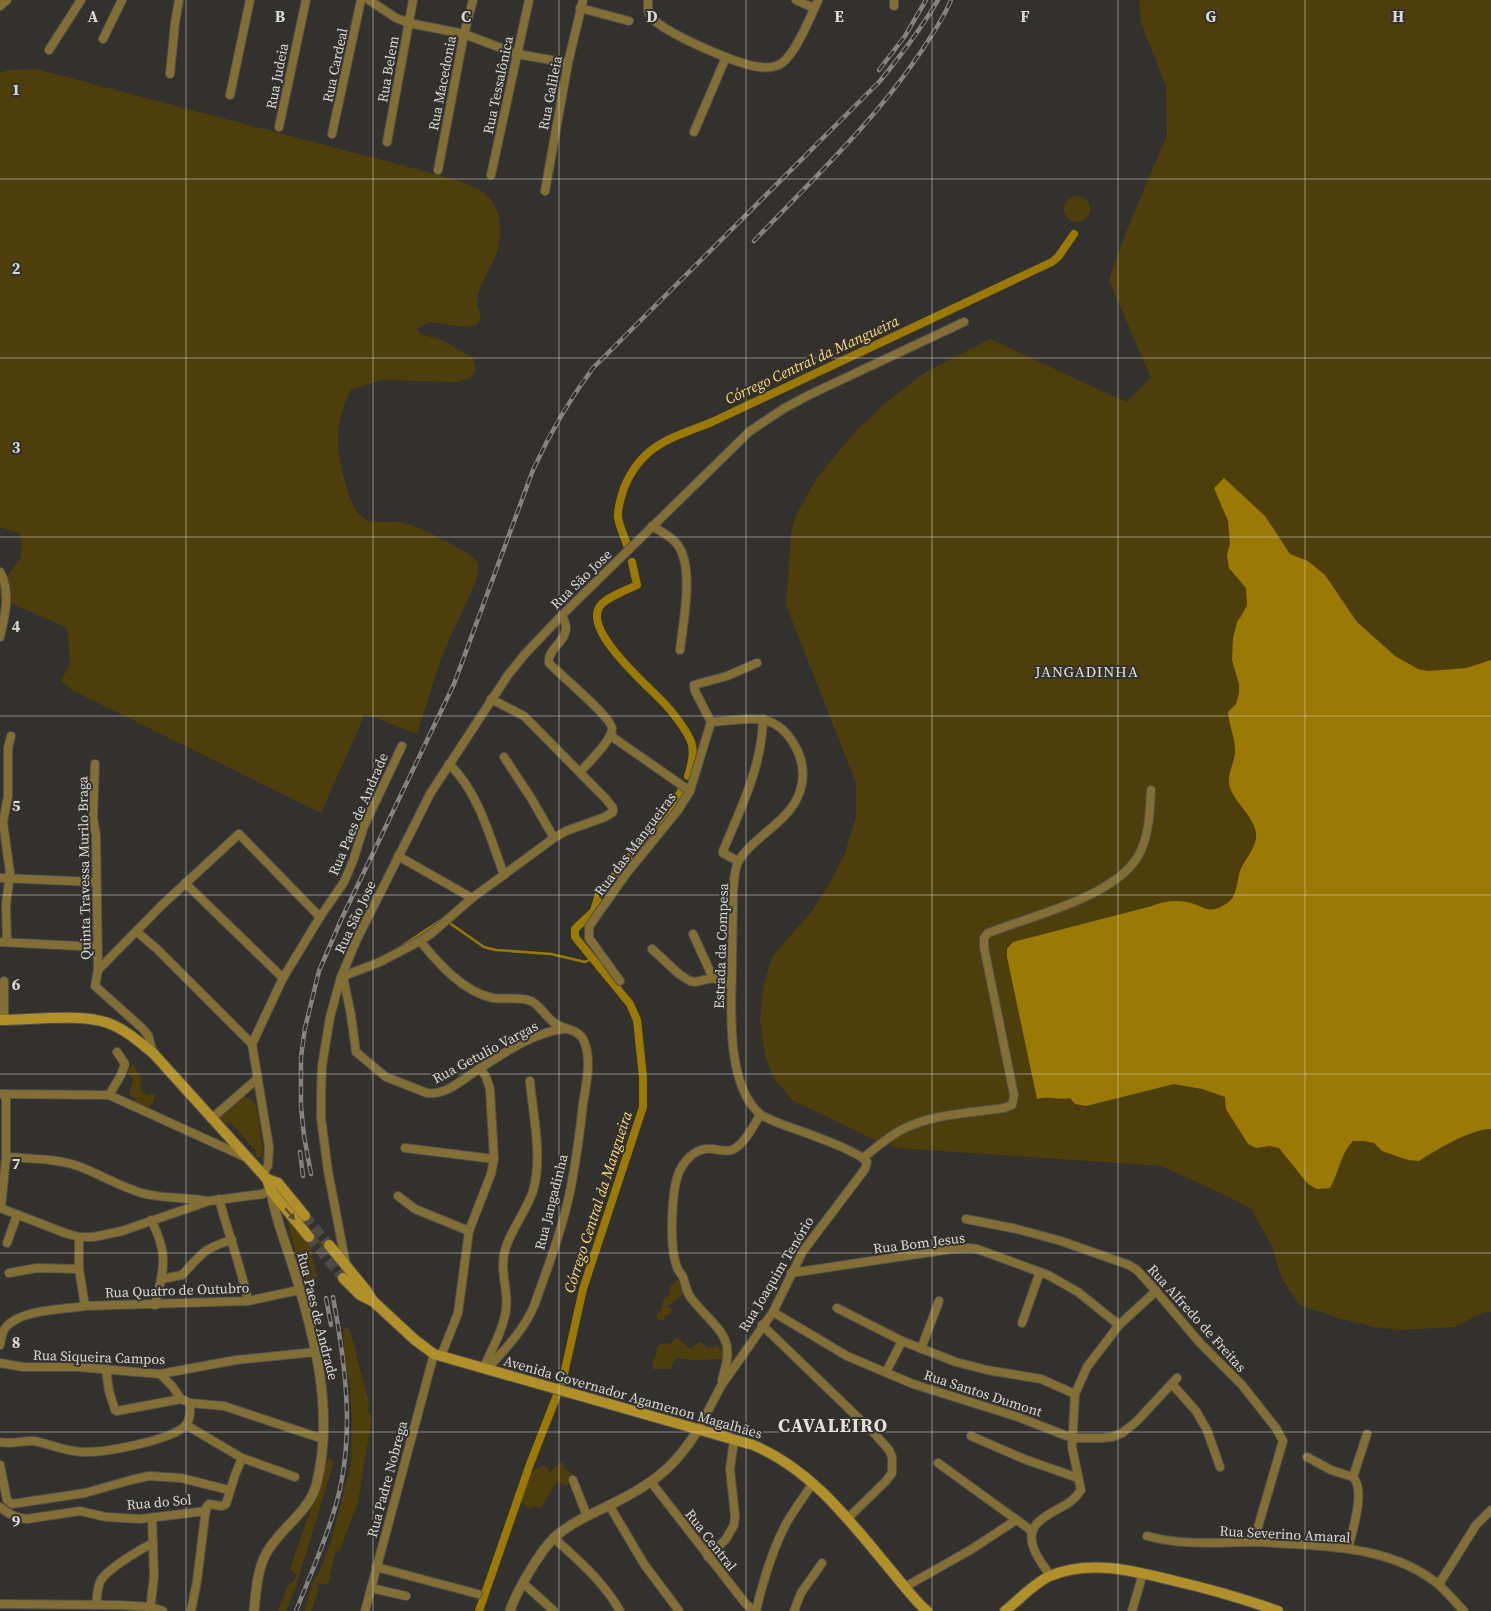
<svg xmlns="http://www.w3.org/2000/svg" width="1491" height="1611" font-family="'Source Serif 4',serif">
  <rect width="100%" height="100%" fill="#33312d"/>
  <g fill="#4e3e0b">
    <polygon points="1140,0 1491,0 1491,1312 1482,1313 1455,1327 1399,1330 1376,1327 1342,1319 1300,1305 1282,1279 1272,1246 1251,1209 1237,1201 1162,1166 898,1148 875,1140 792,1100 773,1077 765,1055 760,1021 763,987 772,957 812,911 830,882 844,856 856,817 856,783 786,605 791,533 795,517 817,478 853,434 883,405 924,373 990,339 1126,402 1151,378 1109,280 1125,235 1167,135 1166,86 1141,23 1139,6"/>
    <path d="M36,69L454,179C464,183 474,186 483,192C505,210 504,240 492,264C486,276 477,290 477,304C478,309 480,314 481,319L477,325L466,327L429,322L417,329L422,335L440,339L473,358L476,370L470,378L457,382L382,380L351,390C333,422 336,455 347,489C350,498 354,510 361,516C372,527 391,519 405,523C420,527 452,544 467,553C471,555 474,559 478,563L477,579L441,658L417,734L365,714L321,813L72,690L61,681L70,663L67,628L0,598V586L20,559L22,544L19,533L0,527V73L8,70Z"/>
    <circle cx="1077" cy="209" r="13"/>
    <polygon points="133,1064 142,1079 140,1089 147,1095 155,1094 153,1102 147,1109 132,1102 135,1099 129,1094 133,1079 127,1071"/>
    <polygon points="241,1095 252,1100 256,1105 263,1149 260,1157 256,1157 256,1151 232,1124 223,1123 220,1120 220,1116"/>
    <polygon points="274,1187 340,1263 342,1270 311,1236"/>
    <polygon points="286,1214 310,1242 317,1278 307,1280 301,1275"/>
    <path d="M677,1279L685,1293C678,1297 674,1304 667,1306L673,1310L668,1316L665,1315L664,1321L658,1320L656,1316L661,1310L664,1298L669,1295L670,1291L668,1290Z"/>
    <polygon points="343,1326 349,1329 355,1347 358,1362 369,1402 368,1412 372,1418 358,1502 340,1550 335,1554 328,1585 317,1583 318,1592 311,1611 305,1611 312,1584 320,1570 330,1545 351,1465 352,1418 349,1380 344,1356"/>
    <polygon points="677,1337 690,1349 699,1342 709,1348 716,1346 723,1349 724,1359 692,1360 676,1358 670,1369 653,1369 652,1363 657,1353 655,1349 661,1344 671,1343"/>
    <polygon points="329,1456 333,1462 332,1468 296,1586 286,1611 278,1611 288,1585 294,1581 297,1575 290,1569"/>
    <path d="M561,1462L564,1465L563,1468L573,1474L567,1486L556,1482L541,1508L533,1506L530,1509L513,1496C521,1482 529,1471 544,1465L549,1469L548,1474Z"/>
  </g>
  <path fill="#9a7a05" d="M1224,478L1265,516L1290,554L1308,561L1325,575L1357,622L1395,656L1418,669L1428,671L1466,668L1491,660V1129C1473,1128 1434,1151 1419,1161L1408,1160L1382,1151L1374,1143L1364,1141H1353C1340,1154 1339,1173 1330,1188L1317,1189L1308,1184L1279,1148L1270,1146L1256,1148L1248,1144L1226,1109L1225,1097L1202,1089L1174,1084L1086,1106L1075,1104L1070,1098C1058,1100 1049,1096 1037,1099L1007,957V949L1013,942L1152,906C1166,900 1182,899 1197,905C1203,907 1207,911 1215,909C1221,908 1230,902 1233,897C1237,890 1237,882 1239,875C1242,861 1258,848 1256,833C1253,814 1231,800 1229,783C1228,773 1234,763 1235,753C1236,739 1229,726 1228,712L1236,704L1239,693V684L1232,660L1233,638L1237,622L1243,613L1247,605L1246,588L1229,568L1227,555L1230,543L1228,521L1214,488Z"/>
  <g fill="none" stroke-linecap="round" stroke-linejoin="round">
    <g stroke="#9a7a05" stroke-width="2.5">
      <polyline points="451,924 484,947 496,950 551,954 585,962 593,958"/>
      <polyline points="402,946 441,920"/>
    </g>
    <g stroke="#9a7a05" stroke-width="8">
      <path d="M628,548C625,538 620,528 618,518C617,510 621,497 624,488C642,444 672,438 712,422L1052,262L1058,257L1074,234"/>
      <path d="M632,562L637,585C627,590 607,597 600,606C582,630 648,686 662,701C671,710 690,734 692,745C694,754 691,768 688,776"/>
      <polyline points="562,1383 583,1289 643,1107 643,1077 637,1020 630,1004 575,937 575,929 594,911 599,894 664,815 680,793 683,787"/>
      <polyline points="479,1611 530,1464 557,1395"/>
    </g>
    <g stroke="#4c4a46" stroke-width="10" stroke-dasharray="10 5" stroke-linecap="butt">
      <polyline points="305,1216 329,1245"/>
      <polyline points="309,1237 343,1278"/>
    </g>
    <g stroke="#514f4b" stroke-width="10">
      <g id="minor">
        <polyline points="369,0 396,18 409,23 464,34 517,54 568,63"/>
        <path d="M648,0C648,7 647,13 652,18C667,34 738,65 760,67C767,68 776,67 782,63C796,53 811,16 818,0"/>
        <polyline points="796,0 814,8"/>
        <polyline points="0,6 7,0"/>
        <polyline points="894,6 894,0"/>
        <polyline points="580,8 629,21"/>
        <polyline points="103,39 122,0"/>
        <polyline points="49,50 81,0"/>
        <polyline points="170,74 175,23 179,0"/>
        <polyline points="230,95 250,0"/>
        <polyline points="279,127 306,0"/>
        <polyline points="694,132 726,57"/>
        <polyline points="332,134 361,0"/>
        <polyline points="387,142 413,0"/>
        <polyline points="438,170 464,34 473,0"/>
        <polyline points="491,175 529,0"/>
        <polyline points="545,191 568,63 583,0"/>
        <path d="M652,526C660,531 671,536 677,544C695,567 683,622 680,650"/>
        <path d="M0,572C11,591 5,616 0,637"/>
        <path d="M562,615C563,619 566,623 566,627C567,641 547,649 549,663C559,674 613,718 612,729C612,740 588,763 580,772"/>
        <polyline points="611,736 690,791"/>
        <polyline points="504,757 531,798 554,838"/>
        <polyline points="95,764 93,817 96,836 98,970 95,986 142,1028 148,1035 153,1053"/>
        <path d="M449,764C478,791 490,837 504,875"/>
        <polyline points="398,856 472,898"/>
        <path d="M738,861L723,853V851C741,808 762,766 763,719"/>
        <polyline points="0,878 96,882"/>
        <polyline points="185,883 283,978"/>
        <polyline points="136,931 157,949 252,1044"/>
        <polyline points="693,934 713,978"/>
        <path d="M420,941C438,963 463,992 493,998C505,1000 520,996 531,1001C541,1006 546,1018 556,1024C565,1030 579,1029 584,1041C592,1060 586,1085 583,1104C580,1132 576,1160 571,1187C563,1227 548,1267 534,1306C523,1331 506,1348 488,1368"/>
        <polyline points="0,942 98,947"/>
        <polyline points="7,942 6,905 10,873 3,822 8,796 8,748 11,736"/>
        <polyline points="652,949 679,974 690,981 695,982 713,978 731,985"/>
        <polyline points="98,970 163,904 239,834 320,917"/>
        <path d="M343,976L351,1015L356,1052L386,1077L427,1093C446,1096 464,1078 479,1069C504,1053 534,1032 564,1029"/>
        <polyline points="341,977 380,962 420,941 432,933 472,898 554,838 566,831 605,817 613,812 613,808 606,799 524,716 491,699"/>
        <polyline points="620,981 589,938 589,927 595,918 626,874 678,810 690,791 711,722 695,691 694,685 727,676 757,663"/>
        <polyline points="4,1020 4,981"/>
        <polyline points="0,1094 109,1095 245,1157"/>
        <polyline points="109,1095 121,1075 125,1064 117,1052"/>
        <polyline points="211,1119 257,1079"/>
        <polyline points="405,1148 494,1159"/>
        <path d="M6,1157C30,1159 55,1158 78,1166C100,1174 120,1187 142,1193C163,1199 185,1197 207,1201"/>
        <path d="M863,1158C875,1148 887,1138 901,1130C931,1114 970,1113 1004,1108L1012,1105L1014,1095L984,947V938L988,933C1031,916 1111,898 1137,858C1149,839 1150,812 1151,790"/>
        <polyline points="263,1175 268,1165 269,1147 252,1044 283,978 320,917 344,882 353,861 364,826 402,746"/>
        <polyline points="398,1196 415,1209 469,1231"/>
        <path d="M219,1199C228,1233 241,1266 248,1301"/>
        <polyline points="0,1208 65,1233 79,1237 93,1237 122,1231 209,1201 263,1194 273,1188"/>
        <polyline points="1,1208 6,1157 6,1094"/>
        <polyline points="966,1219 1017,1229 1061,1241 1129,1265 1137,1270 1156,1291 1200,1343 1242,1385 1276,1428 1283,1441 1258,1527 1258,1542"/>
        <path d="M151,1220C169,1254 164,1269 155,1305"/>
        <polyline points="79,1237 79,1269 85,1306"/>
        <polyline points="7,1243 17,1215"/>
        <polyline points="346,1265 328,1171 321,1118 321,1094 322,1066 330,1017 341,977 357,939 430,794 508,675 525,654 562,615 750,431 783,409 809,395 964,322"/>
        <polyline points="9,1273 37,1268 79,1269"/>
        <polyline points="791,1273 952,1249 969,1248 977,1249 1048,1275 1078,1292 1119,1325"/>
        <path d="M162,1279L182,1275C201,1255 203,1248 232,1240"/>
        <polyline points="837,1308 902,1341 956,1362 987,1370 1041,1379 1075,1394"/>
        <polyline points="773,1312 847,1356 913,1384 1018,1417 1072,1438 1101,1438 1112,1437 1122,1433 1136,1422 1177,1378"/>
        <polyline points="1022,1323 1040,1272"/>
        <polyline points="762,1325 874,1433 889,1450 892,1457 892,1473 886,1481 847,1519"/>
        <path d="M0,1345C1,1339 2,1331 6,1327C22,1309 62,1310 85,1306L248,1301L299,1290"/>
        <polyline points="921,1349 939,1301"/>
        <polyline points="441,1356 458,1313 469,1231 491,1174 494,1159 490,1089 486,1077 480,1068"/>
        <polyline points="0,1363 23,1367 79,1367 160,1374 236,1360 315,1352"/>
        <path d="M484,1367C492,1349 503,1330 506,1310C509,1290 499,1272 505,1250C511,1229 526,1212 533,1191C543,1157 533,1116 530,1081"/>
        <polyline points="106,1369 109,1391 115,1410 117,1411 181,1399"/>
        <polyline points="886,1372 902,1341"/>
        <polyline points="160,1374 172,1386 181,1399 190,1403 224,1406 323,1439"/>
        <path d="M722,1380C725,1369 730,1354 726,1343C721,1326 699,1311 689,1295C686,1289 685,1283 683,1277C681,1273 678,1271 677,1267C669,1248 671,1188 680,1170C687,1157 698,1147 713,1149C719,1150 725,1152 732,1150C745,1144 753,1126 760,1115"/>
        <polyline points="1172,1384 1196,1411 1207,1430 1220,1467"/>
        <polyline points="186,1425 242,1458 295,1477"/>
        <path d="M698,1430L721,1386L773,1312L803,1251L865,1169L867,1162C858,1150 798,1130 781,1124C774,1121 765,1118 760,1114C726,1085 731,1009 732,968C732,943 733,918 733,892C734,883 734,871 738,862C740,858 744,853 747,850C767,828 797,815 802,783C804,770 802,758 795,746C775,709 747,720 711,722"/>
        <polyline points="971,1436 1024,1459 1078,1478"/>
        <path d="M0,1442C12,1445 23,1440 34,1441C51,1444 66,1452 83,1452C104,1453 173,1440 186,1425C191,1418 190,1411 190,1403"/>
        <polyline points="1307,1457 1331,1470 1353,1477"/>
        <polyline points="938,1463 1032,1531"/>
        <polyline points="0,1465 7,1500 12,1504 85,1493 131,1480 149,1476 181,1478 229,1490"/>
        <polyline points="1353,1477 1367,1434"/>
        <polyline points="573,1480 587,1516"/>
        <polyline points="651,1482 745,1603 754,1611"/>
        <polyline points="609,1505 644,1564 679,1611"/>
        <path d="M0,1507C8,1514 16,1518 27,1519L80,1511L106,1517L140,1519L206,1511"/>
        <path d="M1147,1536C1183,1546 1219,1542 1256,1542C1269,1542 1281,1544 1294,1544C1344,1547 1397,1551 1438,1584C1447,1592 1455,1602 1464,1611"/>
        <path d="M554,1538C579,1561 603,1581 620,1611"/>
        <path d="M1348,1549C1352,1532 1366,1490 1353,1477"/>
        <polyline points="708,1557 726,1539 734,1525 735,1516 730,1469 734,1440"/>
        <polyline points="376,1567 478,1594"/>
        <path d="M1050,1576C1045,1567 1037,1558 1034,1549C1023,1523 1050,1514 1067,1504C1073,1500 1077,1496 1081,1490L1072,1447L1075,1394L1087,1367L1119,1325L1156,1291"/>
        <polyline points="523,1583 554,1611"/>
        <polyline points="1439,1584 1476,1525 1491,1510"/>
        <polyline points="905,1587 972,1549 1016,1520"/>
        <polyline points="371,1588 406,1596"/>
        <polyline points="0,1604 118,1605 151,1607 163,1611"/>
        <path d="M96,1605C97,1598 97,1589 100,1582C105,1570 141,1549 153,1543"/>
        <polyline points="150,1611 154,1576 152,1518"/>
        <polyline points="191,1611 197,1581 206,1508 209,1504 222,1506 226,1504 235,1475 242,1458"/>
        <polyline points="365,1611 434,1354"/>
        <path d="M756,1611C763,1581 772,1550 787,1522C795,1509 804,1496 813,1483"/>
        <polyline points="794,1611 801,1593 822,1563"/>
        <polyline points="1132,1611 1143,1573"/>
      </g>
    </g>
    <g stroke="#514f4b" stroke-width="11">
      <g id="tertiary">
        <path d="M254,1611C256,1592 257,1569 267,1552C281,1527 311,1511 317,1482C334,1411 315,1338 294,1270C286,1244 275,1218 271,1191"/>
        <path d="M510,1611C516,1592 541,1549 556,1536C577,1518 605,1509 629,1495C662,1477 678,1461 698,1430"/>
      </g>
    </g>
    <g stroke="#514f4b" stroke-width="12">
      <g id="secondary">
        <path d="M0,1020C29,1020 82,1013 108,1023C125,1029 139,1042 153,1053L267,1179L271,1191L309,1237"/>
        <polyline points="267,1179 278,1183 305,1216"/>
        <polyline points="329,1245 366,1290 373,1301"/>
        <path d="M343,1278L360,1295L374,1302L415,1340L434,1354L753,1445C811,1469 850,1521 889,1568C901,1582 913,1599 927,1611"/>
        <path d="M1005,1611C1019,1600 1034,1583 1050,1576C1090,1559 1135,1571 1175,1581C1210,1589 1244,1599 1278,1611"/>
      </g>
    </g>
    <use href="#minor" stroke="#836f35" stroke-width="8"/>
    <use href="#tertiary" stroke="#836f35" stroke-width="9"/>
    <use href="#secondary" stroke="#b19029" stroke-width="10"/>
    <g stroke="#868481" stroke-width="4.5">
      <g id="rail">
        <polyline points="879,70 905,36 926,0"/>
        <path d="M754,241C811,181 872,124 918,56C930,38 943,20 951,0"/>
        <polyline points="300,1152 303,1176"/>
        <path d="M311,1174L304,1136L301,1106V1057L305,1028L319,971L341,920L454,684L533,470C550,433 569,400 593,368L880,81C901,55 921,29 938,0"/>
        <polyline points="326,1298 331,1325"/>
        <path d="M296,1611C309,1578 324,1545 334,1511C356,1442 346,1367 333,1297"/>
      </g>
    </g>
    <use href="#rail" stroke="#33312d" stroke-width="2.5" stroke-dasharray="8" stroke-linecap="butt"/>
  </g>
  <defs><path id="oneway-solid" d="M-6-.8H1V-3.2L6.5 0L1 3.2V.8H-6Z" transform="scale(1.25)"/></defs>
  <use fill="#594e2c" href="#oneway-solid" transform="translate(290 1214) rotate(50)"/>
  <path fill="none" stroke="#d9d8d5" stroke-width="1" stroke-opacity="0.55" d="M186,0V1611M373,0V1611M559,0V1611M746,0V1611M932,0V1611M1118,0V1611M1305,0V1611M0,179H1491M0,358H1491M0,537H1491M0,716H1491M0,895H1491M0,1074H1491M0,1253H1491M0,1432H1491"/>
  <g text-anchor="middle" stroke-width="4" stroke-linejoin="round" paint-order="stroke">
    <g font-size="14" fill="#d9d8d5" stroke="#33312d">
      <text transform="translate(335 65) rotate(-78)" y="5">Rua Cardeal</text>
      <text transform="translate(388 69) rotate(-80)" y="5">Rua Belem</text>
      <text transform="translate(277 76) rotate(-79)" y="5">Rua Judeia</text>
      <text transform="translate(442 83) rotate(-79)" y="5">Rua Macedonia</text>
      <text transform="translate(498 85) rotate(-78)" y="5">Rua Tessalônica</text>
      <text transform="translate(550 93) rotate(-79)" y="5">Rua Galileia</text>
      <text transform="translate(581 579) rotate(-44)" y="5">Rua São Jose</text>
      <text transform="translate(358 814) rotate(-67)" y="5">Rua Paes de Andrade</text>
      <text transform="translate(635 844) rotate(-53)" y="5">Rua das Mangueiras</text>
      <text transform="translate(84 868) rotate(-91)" y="5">Quinta Travessa Murilo Braga</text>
      <text transform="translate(355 917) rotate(-65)" y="5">Rua São Jose</text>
      <text transform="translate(721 946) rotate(-88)" y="5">Estrada da Compesa</text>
      <text transform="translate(485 1052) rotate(-28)" y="5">Rua Getulio Vargas</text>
      <text transform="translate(551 1202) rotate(-76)" y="5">Rua Jangadinha</text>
      <text transform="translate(919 1243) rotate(-7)" y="5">Rua Bom Jesus</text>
      <text transform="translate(776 1274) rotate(-59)" y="5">Rua Joaquim Tenório</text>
      <text transform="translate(177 1290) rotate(-2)" y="5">Rua Quatro de Outubro</text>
      <text transform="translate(318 1316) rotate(76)" y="5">Rua Paes de Andrade</text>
      <text transform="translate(1197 1318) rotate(48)" y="5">Rua Alfredo de Freitas</text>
      <text transform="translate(99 1357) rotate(2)" y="5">Rua Siqueira Campos</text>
      <text transform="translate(983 1393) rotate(18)" y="5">Rua Santos Dumont</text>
      <text transform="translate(633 1397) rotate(16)" y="5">Avenida Governador Agamenon Magalhães</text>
      <text transform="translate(387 1479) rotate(-75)" y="5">Rua Padre Nobrega</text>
      <text transform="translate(159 1502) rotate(-5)" y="5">Rua do Sol</text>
      <text transform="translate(1285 1534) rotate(3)" y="5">Rua Severino Amaral</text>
      <text transform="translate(711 1540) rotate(52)" y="5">Rua Central</text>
    </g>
    <g font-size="15" font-style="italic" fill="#fddb7c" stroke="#33312d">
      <text transform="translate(812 360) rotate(-25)" y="5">Córrego Central da Mangueira</text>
      <text transform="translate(598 1202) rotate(-72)" y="5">Córrego Central da Mangueira</text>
    </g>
    <g font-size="15" letter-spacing="1" fill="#e2e0da" stroke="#33312d">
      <text x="1087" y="677">JANGADINHA</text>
    </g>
    <g font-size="19" font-weight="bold" letter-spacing="1" fill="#e2e0da" stroke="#33312d">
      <text x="833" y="1432">CAVALEIRO</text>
    </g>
  </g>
  <g font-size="16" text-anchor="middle" font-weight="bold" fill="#d9d8d5" stroke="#33312d" stroke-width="4" stroke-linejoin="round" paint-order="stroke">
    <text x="93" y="22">A</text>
    <text x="280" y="22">B</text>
    <text x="466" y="22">C</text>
    <text x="652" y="22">D</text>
    <text x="839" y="22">E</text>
    <text x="1025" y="22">F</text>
    <text x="1211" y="22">G</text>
    <text x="1398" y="22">H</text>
    <text x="16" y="95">1</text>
    <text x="16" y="274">2</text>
    <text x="16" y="453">3</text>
    <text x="16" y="632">4</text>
    <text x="16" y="811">5</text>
    <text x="16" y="990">6</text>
    <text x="16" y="1169">7</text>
    <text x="16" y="1348">8</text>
    <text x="16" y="1527">9</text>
  </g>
</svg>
